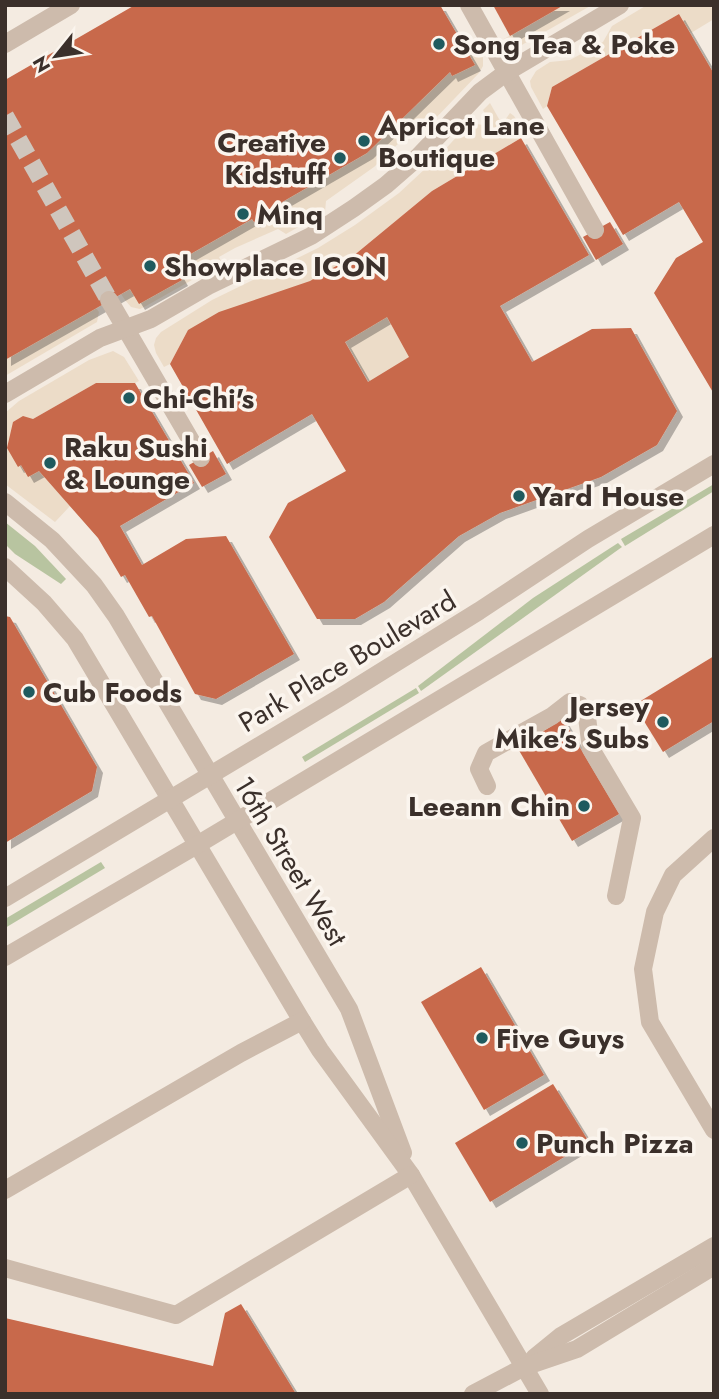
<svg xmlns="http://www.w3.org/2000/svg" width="719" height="1399" font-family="Jost,sans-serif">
  <defs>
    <filter id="shadow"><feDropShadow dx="6" dy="6" stdDeviation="0" flood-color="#0004"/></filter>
  </defs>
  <rect width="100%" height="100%" fill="#f4ebe1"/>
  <g fill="#b8c4a0">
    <polygon points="714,484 714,491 625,546 621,539"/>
    <polygon points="5,522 35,546 66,579 61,584 15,554 5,544"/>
    <polygon points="618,543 622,547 421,691 418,686 533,598"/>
    <polygon points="416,688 419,693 305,762 302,757"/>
    <polygon points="101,862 105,868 5,928 5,919"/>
  </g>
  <g fill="#ecdcc8">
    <polygon points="564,5 592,5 520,46 514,46 504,39"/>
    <polygon points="647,5 710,5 714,11 714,19 691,33 679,14 552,87 547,106 543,109 531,87 530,81 536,71 550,62 570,60 603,42 612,26"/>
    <polygon points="473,41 483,58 483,66 479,73 432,122 426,117 374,167 326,201 325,212 286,234 278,229 235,248 219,257 222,263 146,306 140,309 131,307 125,300 121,294 252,219 279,208 277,205 367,153 450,72 452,76 456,74 454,69 464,47"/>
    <polygon points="490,103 499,119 505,120 510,113 514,116 526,135 432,191 352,257 500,513 459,536 310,281 188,330 170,364 164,367 156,353 154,345 156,338 161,332 212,300 318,248 355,225 399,193 440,155 472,120 475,124 484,125 490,123 483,110"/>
    <polygon points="96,308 99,312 97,322 5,376 5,360"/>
    <polygon points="113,351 124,357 139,381 135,383 96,383 33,419 26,447 39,471 70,506 55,522 5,484 5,413 19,401 89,360"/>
  </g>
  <g fill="#c8694b" fill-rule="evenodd" filter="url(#shadow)">
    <polygon points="135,5 440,5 475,65 452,76 450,72 367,153 277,205 279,208 254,222 252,219 173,264 182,280 139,304 130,289 5,360 5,80"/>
    <polygon points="493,5 564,5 510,36"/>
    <polygon points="679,14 714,74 714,394 654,293 676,258 703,242 679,202 623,235 547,106 552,87"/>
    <path d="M521,138L589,255L500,306L532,362L592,329L631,328L677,411L657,445L601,477L500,513L459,536L384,602L355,619H317L269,537L288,503L346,471L312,414L227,464L170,364L188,330L219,312L310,281L352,257L432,191ZM387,317L409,357L368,382L345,342Z"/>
    <polygon points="610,222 623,244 596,260 583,237"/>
    <polygon points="96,383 135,383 194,483 120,526 142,565 186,539 226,536 294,654 216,699 195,694 152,616 149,617 125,575 121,577 98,538 39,471 28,477 21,465 18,467 7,448 13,422 23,416 33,419"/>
    <polygon points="213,451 226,474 202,487 189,465"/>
    <polygon points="5,616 10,617 97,767 92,791 5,843"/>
    <polygon points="714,656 714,721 663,752 634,705"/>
    <polygon points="563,719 619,814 572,841 517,747"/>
    <polygon points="481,967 544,1075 484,1110 421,1002"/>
    <polygon points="553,1084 589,1142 490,1202 455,1143"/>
    <polygon points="241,1304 296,1394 5,1394 5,1318 213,1366 225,1313"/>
  </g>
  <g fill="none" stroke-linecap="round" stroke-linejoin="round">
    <polyline stroke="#cfc6bd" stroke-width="18" stroke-dasharray="18 9" stroke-linecap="butt" points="5,116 109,300"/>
    <g stroke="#cdbbac" stroke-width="18">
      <polyline points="469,5 595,230"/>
      <polyline points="5,44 71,5"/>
      <polyline points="109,300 201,458"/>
      <polyline points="5,394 100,338 151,319 208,286 311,236 354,208 386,185 417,158 480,92 507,72 620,5"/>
      <polyline points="5,502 52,540 94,585 116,616 349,1009 403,1153"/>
      <polyline points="5,567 44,603 75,639 302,1021 320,1050 411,1175 540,1394"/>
      <polyline points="487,786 479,769 486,753 552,716 570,702 580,705 587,717 591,749 632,818 616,896"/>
      <polyline points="714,838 673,875 655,912 643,969 650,1022 714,1130"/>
      <polyline points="5,898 339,698 479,611 588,539 714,464"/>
      <polyline points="5,957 197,845 714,535"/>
      <polyline points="5,1190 241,1053 302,1021"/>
      <polyline points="5,1268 176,1315 411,1175"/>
      <polyline points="534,1358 561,1336 714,1246"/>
      <polyline points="473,1394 524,1367 577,1349 714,1266"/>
    </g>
  </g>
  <g fill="#1f5a5e" stroke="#fbf5ee" stroke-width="2.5">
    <circle cx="439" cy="44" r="7"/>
    <circle cx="364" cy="141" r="7"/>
    <circle cx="340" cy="158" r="7"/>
    <circle cx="243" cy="214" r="7"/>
    <circle cx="150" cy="266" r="7"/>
    <circle cx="129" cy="398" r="7"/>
    <circle cx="50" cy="463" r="7"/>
    <circle cx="519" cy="496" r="7"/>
    <circle cx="29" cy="692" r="7"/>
    <circle cx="663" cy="722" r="7"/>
    <circle cx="584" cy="806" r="7"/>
    <circle cx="482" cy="1038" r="7"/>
    <circle cx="522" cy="1143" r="7"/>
  </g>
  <g text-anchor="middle" stroke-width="7" stroke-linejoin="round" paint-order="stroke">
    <g font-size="28" font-weight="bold" fill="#3b302b" stroke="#fbf5ee" text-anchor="start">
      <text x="453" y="54">Song Tea &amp; Poke</text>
      <text x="378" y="135">Apricot Lane<tspan x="378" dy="32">Boutique</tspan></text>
      <text x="326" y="152" text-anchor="end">Creative<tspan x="326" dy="32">Kidstuff</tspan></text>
      <text x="257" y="224">Minq</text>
      <text x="164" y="276">Showplace ICON</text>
      <text x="143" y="408">Chi-Chi's</text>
      <text x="64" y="457">Raku Sushi<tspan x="64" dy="32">&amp; Lounge</tspan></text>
      <text x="533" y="506">Yard House</text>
      <text x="43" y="702">Cub Foods</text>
      <text x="649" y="716" text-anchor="end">Jersey<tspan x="649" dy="32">Mike's Subs</tspan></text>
      <text x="570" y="816" text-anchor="end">Leeann Chin</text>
      <text x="496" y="1048">Five Guys</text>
      <text x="536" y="1153">Punch Pizza</text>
    </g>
    <g font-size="28" fill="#3b302b" stroke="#fbf5ee">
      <text transform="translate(347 661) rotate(-31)" y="10">Park Place Boulevard</text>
      <text transform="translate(291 861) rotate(59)" y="10">16th Street West</text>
    </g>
  </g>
  <rect width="719" height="1399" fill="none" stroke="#3b302b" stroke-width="14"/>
  <g transform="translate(56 56) rotate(240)" stroke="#fbf5ee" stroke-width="5" paint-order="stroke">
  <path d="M0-5L12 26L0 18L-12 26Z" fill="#3b302b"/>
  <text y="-10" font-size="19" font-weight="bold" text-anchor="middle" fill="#3b302b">N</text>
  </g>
</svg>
